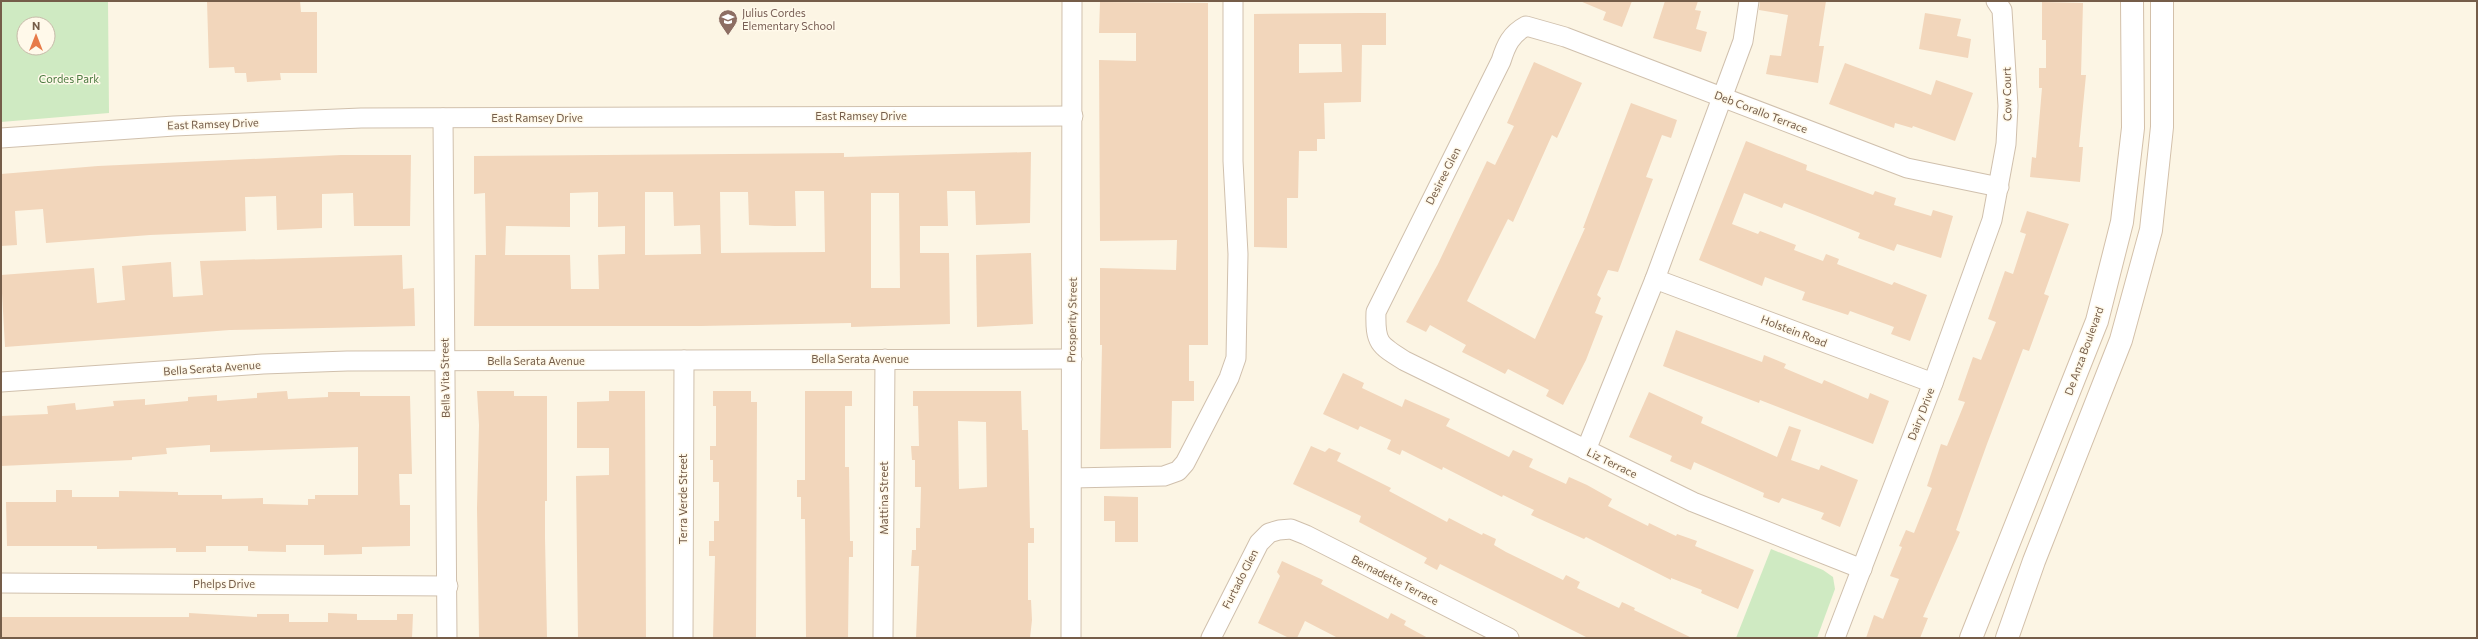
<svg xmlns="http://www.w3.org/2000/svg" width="2478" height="639" font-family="Commissioner,sans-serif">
  <rect width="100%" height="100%" fill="#fcf5e4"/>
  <g fill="#cfeac2" fill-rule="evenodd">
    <path d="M1,1H108L109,113L1,122ZM24,24H48V48H24Z"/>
    <polygon points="1771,549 1823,570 1833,577 1835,589 1817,638 1736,638"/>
  </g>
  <g fill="#f2d6bb" fill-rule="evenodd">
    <polygon points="207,1 300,1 301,12 317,12 317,73 280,73 281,80 247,82 246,73 235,73 234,67 209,68"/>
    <polygon points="1580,1 1632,1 1622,27 1603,20 1606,12"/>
    <polygon points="1665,1 1698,1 1695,10 1701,11 1696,29 1707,32 1701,52 1653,38"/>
    <polygon points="1760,1 1826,1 1819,46 1824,46 1818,83 1766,74 1770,55 1781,56 1788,15 1759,10"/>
    <polygon points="1100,2 1208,3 1208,345 1189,345 1189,381 1194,381 1194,401 1172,401 1171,448 1100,449 1102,345 1100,345 1100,268 1176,270 1177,240 1100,241 1099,60 1136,61 1136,33 1099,33"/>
    <polygon points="2042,2 2083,3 2081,75 2086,75 2079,147 2083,147 2080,182 2030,177 2032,157 2036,158 2042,88 2039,88 2039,68 2046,68 2046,40 2042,40"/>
    <path d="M1361,13H1386V45H1362L1361,102L1324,103L1325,139H1317V151H1299L1298,198H1287V248L1254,247V14ZM1299,44H1341L1342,72L1299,73Z"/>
    <polygon points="1925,13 1961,19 1957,36 1971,39 1968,58 1919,49"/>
    <polygon points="1534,62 1582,83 1557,138 1552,135 1513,222 1508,219 1467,301 1535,339 1585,228 1583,228 1631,103 1677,120 1671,138 1662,135 1646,177 1653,179 1618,272 1608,270 1597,295 1601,298 1595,313 1603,316 1586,360 1563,405 1546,396 1549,390 1508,369 1505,374 1478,360 1462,352 1466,345 1430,325 1426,332 1406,322 1438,264 1487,161 1495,165 1514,126 1507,123"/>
    <polygon points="1845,63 1931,95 1936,80 1973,93 1955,141 1913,126 1912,128 1895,123 1894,128 1829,104"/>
    <polygon points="1746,141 1807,165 1806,170 1873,195 1875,191 1896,198 1894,205 1931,216 1933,210 1953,216 1941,258 1897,244 1894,251 1858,238 1860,233 1815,215 1784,203 1782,208 1744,193 1732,224 1758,234 1760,231 1796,245 1794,250 1823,261 1826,254 1839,259 1837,264 1892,285 1894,282 1927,295 1910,341 1891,334 1894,327 1850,311 1848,315 1802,300 1805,292 1765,277 1762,286 1699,260"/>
    <path d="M1031,152L1030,223L976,225L975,191H947L948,226H920V253H949L950,324L851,327V323L701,326H474L475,255H486L485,193L474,194V156L844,153V157ZM795,191H824L825,252L721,253L720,192H748L749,225L775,226H796ZM598,192V227L625,226V254L598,255L599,289H571L570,255H505L506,226L570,227V193ZM645,192H673L674,226L700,225L701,254L645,255ZM871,193H899L900,288H871Z"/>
    <polygon points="341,155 411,155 410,226 354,226 353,193 322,194 322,228 277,230 276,196 245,197 246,231 150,235 46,243 43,209 15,211 17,245 1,246 1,174 98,166"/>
    <polygon points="2027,211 2069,224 2044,294 2049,296 2029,351 2023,349 1987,444 1956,530 1960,532 1923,617 1928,618 1920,638 1866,638 1874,615 1883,619 1899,579 1890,576 1902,547 1899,546 1906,530 1914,533 1932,488 1927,486 1941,444 1947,446 1965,402 1958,400 1973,357 1981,360 1996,322 1988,319 2005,271 2013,274 2026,234 2020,232"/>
    <polygon points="1031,253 1033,324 977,327 976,255"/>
    <polygon points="402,255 403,289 414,288 415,326 230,330 5,347 1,275 94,268 97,303 125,300 122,266 171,262 173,297 203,295 200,261"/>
    <polygon points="1676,330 1762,362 1764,355 1786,364 1784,368 1822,384 1824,380 1868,399 1870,393 1889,401 1873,444 1760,400 1759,403 1663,366"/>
    <polygon points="1343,373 1364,383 1362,388 1402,407 1405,399 1450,419 1446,426 1509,457 1513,450 1533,459 1529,467 1566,484 1569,477 1587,485 1612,499 1608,506 1648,526 1649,523 1676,536 1677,534 1697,541 1695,546 1754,570 1738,609 1701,593 1702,590 1671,578 1671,580 1586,537 1584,539 1531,515 1534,510 1503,495 1502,497 1443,467 1442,470 1402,450 1400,455 1387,449 1391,440 1360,426 1358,430 1323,414"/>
    <polygon points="287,391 288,399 328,397 328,392 360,392 360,396 410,396 412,474 399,474 400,505 410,505 410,546 362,547 362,554 324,555 324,545 286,545 286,552 248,551 248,546 206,546 206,552 176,552 176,548 97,549 97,546 7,546 6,502 56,502 56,490 72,490 72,497 119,497 119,491 178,492 178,495 222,495 222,499 263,498 263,504 308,505 308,499 315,499 315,495 358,495 358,447 210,452 210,445 166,448 167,454 132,457 132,460 1,466 1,416 48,414 47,406 75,403 76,410 114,406 113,401 145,399 145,405 188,401 188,397 217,395 217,401 257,398 257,393"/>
    <polygon points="477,391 514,391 514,396 547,396 547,501 545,501 545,538 547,638 479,638 477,508 479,425"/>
    <polygon points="609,391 645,391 646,638 578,638 576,476 609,475 609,448 577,448 577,402 609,401"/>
    <polygon points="713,391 751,391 751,402 757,402 756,638 713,638 715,556 709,556 709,541 714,541 714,521 719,521 719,482 713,482 713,460 710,460 710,446 716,446 716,406 713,406"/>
    <polygon points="805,391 852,391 852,406 845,406 845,467 849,467 850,541 853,541 853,557 849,557 848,638 806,637 805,519 801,519 801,497 797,497 797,480 805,480"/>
    <path d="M913,391H1021L1022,430H1028L1030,528H1034V543H1028V600H1031L1032,620L1030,638H916L919,566H911L912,550H916V528H920L921,487H915V460H912L911,446H919L918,406H913ZM958,421L986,422L987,487L959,489Z"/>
    <polygon points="1649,392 1703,417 1701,423 1777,457 1789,426 1801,430 1791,460 1819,470 1821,465 1858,480 1840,527 1821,519 1824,513 1782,498 1779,503 1763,497 1764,493 1694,462 1691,470 1670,461 1672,456 1629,437"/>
    <polygon points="1311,446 1325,452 1329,448 1341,453 1337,461 1391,488 1389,491 1447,522 1449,518 1482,535 1483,533 1496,539 1494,545 1506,552 1563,580 1566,575 1580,582 1577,588 1619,608 1622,602 1635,608 1634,610 1692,638 1588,638 1440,564 1437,570 1424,563 1427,558 1359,522 1361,516 1293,484"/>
    <polygon points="1104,496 1138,497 1138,542 1115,542 1115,521 1104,521"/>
    <polygon points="1282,561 1323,580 1321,584 1388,619 1391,613 1406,621 1404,625 1428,638 1338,638 1305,621 1297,638 1289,638 1258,623 1280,576 1277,572"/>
    <polygon points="189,613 257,617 257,614 289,614 289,622 328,622 328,613 357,614 357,620 397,620 397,614 413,614 412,638 1,638 1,617 189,617"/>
  </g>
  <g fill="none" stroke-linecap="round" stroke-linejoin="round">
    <g stroke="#d0c0ad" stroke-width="21">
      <g id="street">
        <polyline points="443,118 447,638"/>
        <polyline points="1,138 174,126 361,118 1073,116"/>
        <polyline points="1655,279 1933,383"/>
        <polyline points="1,382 263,364 347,361 1072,359"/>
        <polyline points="1586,450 1655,279 1743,41 1749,1"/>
        <polyline points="1072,478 1164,476 1178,471 1185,463 1229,378 1236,358 1238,254 1233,161 1233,1"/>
        <path d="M1862,569L1693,502L1405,361C1379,345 1375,343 1376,312L1501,61C1506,45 1511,34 1526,26L1565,37L1907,168L1999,187"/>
        <polyline points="1,583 448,586"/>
        <polyline points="683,638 684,360"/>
        <polyline points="883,638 885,359"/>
        <polyline points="1071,638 1072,1"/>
        <polyline points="1211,638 1259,543 1269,533 1279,530 1291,529 1306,535 1509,638"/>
        <polyline points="1835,638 1933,383 1992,220 2006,144 2008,106 2002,10 1996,1"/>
      </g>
    </g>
    <g stroke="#d3c0aa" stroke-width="24">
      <g id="secondary">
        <polyline points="1971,638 2097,321 2122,222 2133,128 2132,1"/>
        <polyline points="2007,638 2034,561 2121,340 2151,230 2162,127 2162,1"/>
      </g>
    </g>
    <use href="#street" stroke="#fff" stroke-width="19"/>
    <use href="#secondary" stroke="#fff" stroke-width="22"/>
  </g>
  <defs>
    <g id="school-pin" transform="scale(1)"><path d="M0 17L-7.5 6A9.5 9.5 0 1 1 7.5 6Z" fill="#8d6e63" stroke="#fff9ea"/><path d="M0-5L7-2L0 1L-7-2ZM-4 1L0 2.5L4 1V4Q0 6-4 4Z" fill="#fff"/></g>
  </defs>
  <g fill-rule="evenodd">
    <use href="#school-pin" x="728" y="19"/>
  </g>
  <g text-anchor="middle" stroke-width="3" stroke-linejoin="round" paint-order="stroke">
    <g font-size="11" fill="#785e54" stroke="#fff9ea" text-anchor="start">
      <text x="742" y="17">Julius Cordes<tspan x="742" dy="13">Elementary School</tspan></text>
    </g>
    <g font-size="11" fill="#4c7b41" stroke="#fff9ea">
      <text x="69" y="83">Cordes Park</text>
    </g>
    <g font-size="11" fill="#755d49" stroke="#fff9ea">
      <text transform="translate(2007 94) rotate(-91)" y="4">Cow Court</text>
      <text transform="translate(1761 112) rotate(21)" y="4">Deb Corallo Terrace</text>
      <text x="861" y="120">East Ramsey Drive</text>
      <text x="537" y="122">East Ramsey Drive</text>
      <text transform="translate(213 124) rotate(-2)" y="4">East Ramsey Drive</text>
      <text transform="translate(1443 176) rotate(-63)" y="4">Desiree Glen</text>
      <text transform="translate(1072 320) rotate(-89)" y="4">Prosperity Street</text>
      <text transform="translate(1794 331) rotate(21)" y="4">Holstein Road</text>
      <text transform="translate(2084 351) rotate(-70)" y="4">De Anza Boulevard</text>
      <text x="860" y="363">Bella Serata Avenue</text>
      <text x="536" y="365">Bella Serata Avenue</text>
      <text transform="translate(212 368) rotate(-4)" y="4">Bella Serata Avenue</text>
      <text transform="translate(445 378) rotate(-91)" y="4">Bella Vita Street</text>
      <text transform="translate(1921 414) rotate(-69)" y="4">Dairy Drive</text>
      <text transform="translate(1612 463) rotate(26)" y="4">Liz Terrace</text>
      <text transform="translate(884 498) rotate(-90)" y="4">Mattina Street</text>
      <text transform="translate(683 499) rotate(-90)" y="4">Terra Verde Street</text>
      <text transform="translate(1240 579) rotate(-63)" y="4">Furtado Glen</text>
      <text transform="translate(1395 580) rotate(27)" y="4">Bernadette Terrace</text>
      <text x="224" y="588">Phelps Drive</text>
    </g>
  </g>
  <rect width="2478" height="639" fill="none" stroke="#755d49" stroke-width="4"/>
  <g transform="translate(36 36)"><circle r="19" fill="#fff9ea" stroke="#c8bbaa"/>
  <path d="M0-3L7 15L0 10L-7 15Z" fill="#e77b48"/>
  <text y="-6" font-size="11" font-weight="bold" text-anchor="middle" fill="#755d49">N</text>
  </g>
</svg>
